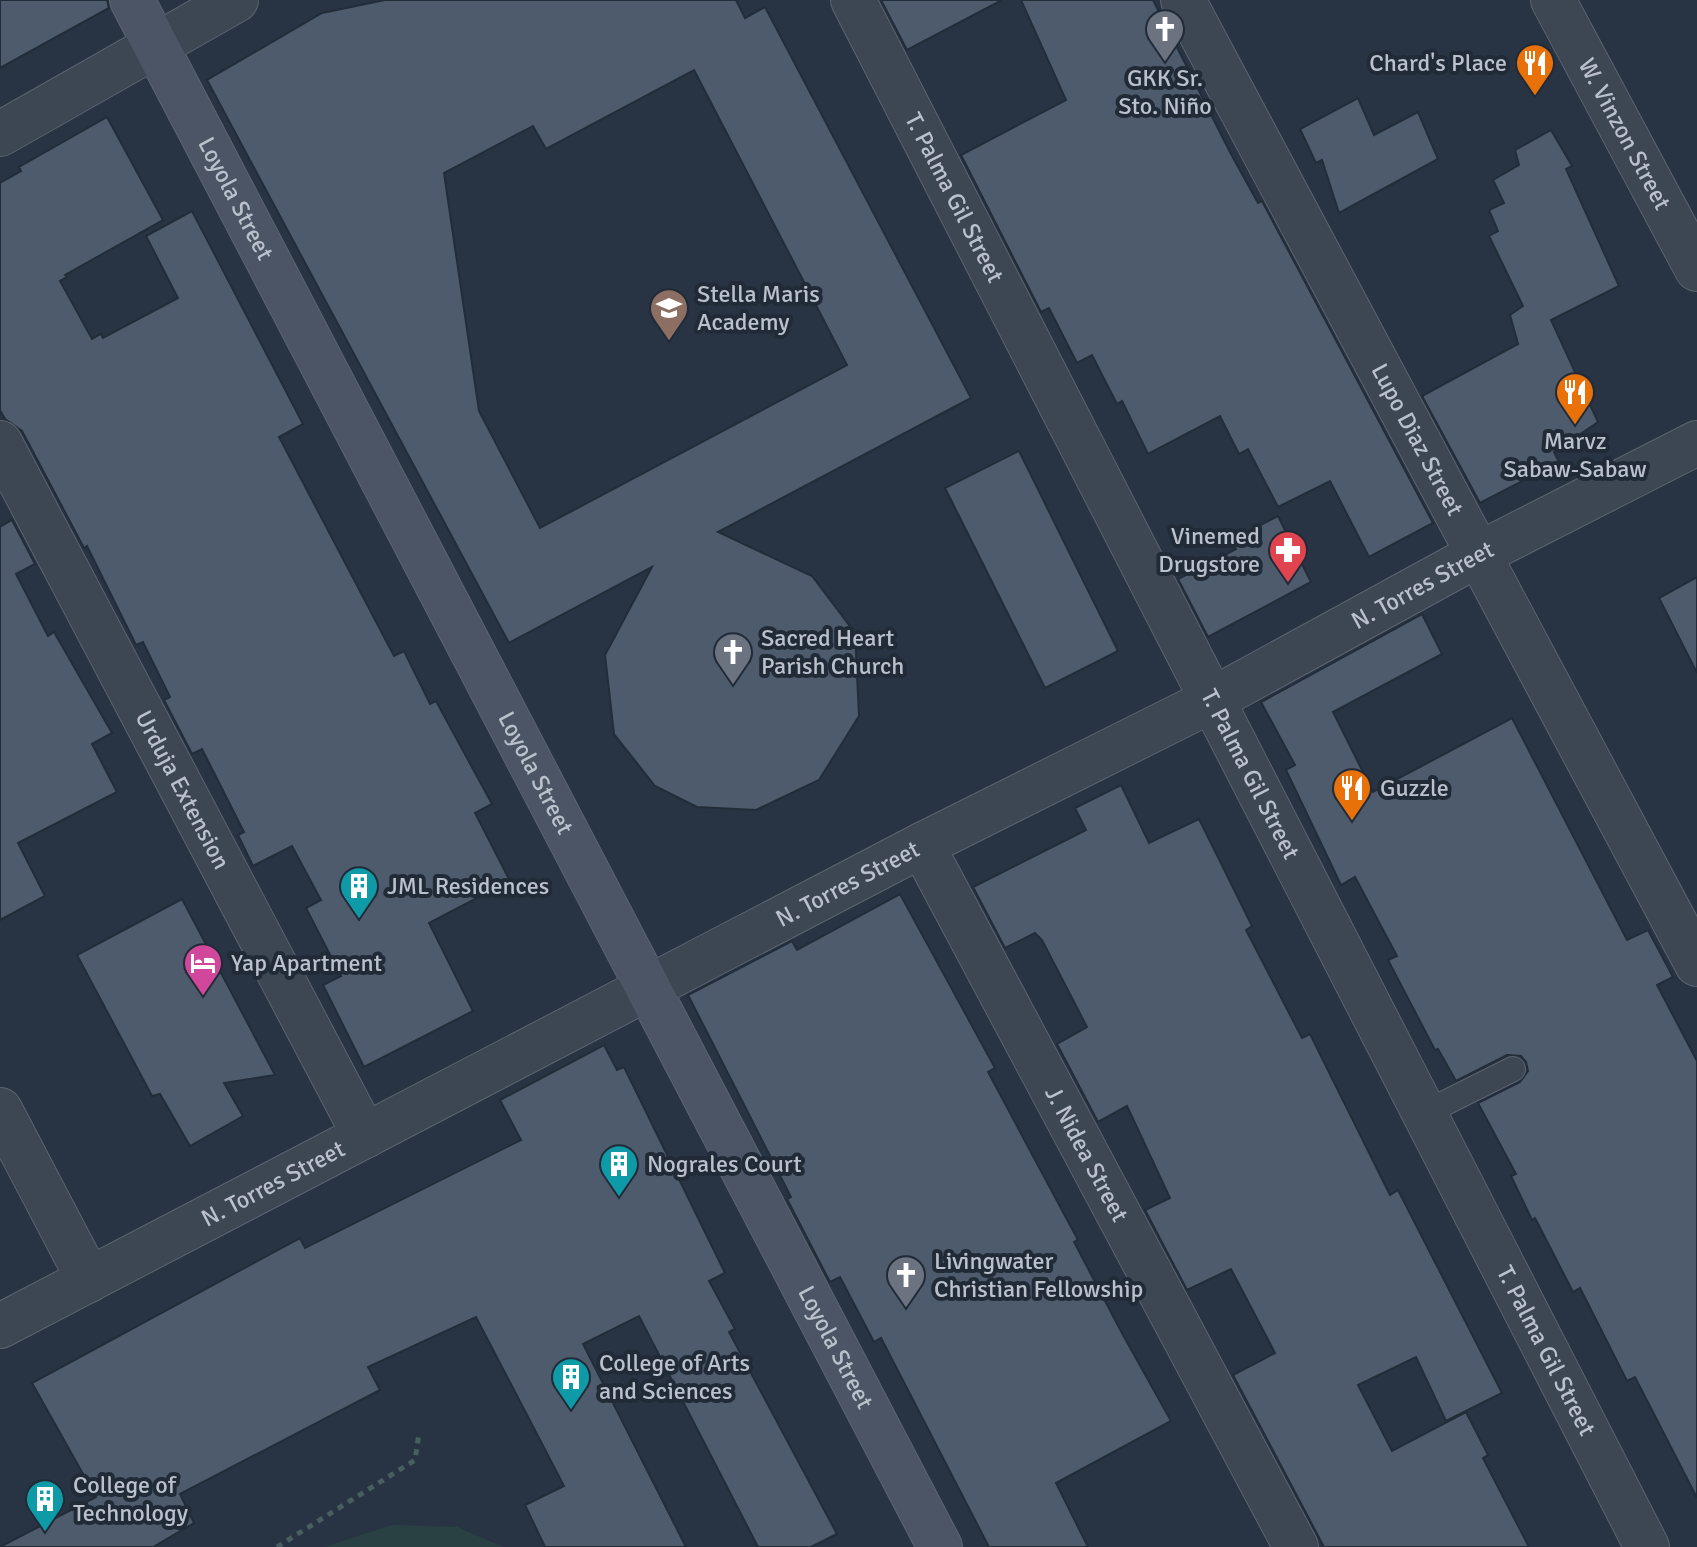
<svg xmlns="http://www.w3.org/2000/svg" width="1697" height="1547" font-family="Signika,sans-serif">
  <rect width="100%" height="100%" fill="#283443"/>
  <polygon fill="#2a4144" points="392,1525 457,1527 503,1547 325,1547"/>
  <g fill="#4e5b6c" stroke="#232d3a" stroke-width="2" fill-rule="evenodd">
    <polygon points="0,0 107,0 109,8 0,68"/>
    <path d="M385,0H736L745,18L765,7L971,398L718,532L812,576L855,633L859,716L819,780L756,810L697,807L655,786L614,734L605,655L652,567L509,643L207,80L322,13ZM694,70L847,365L540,528L479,411L444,173L533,126L546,149Z"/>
    <polygon points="881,0 1002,0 907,50"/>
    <polygon points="1021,0 1153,0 1231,154 1258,203 1262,201 1433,523 1369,557 1330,481 1278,507 1248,449 1239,454 1220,416 1148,454 1122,401 1117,404 1092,355 1077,363 1049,308 1041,312 961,155 1066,100"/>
    <polygon points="1358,98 1374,135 1418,112 1438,159 1339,213 1322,160 1316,163 1300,129"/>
    <polygon points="107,117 163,220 65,275 67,277 60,281 92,339 101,334 103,338 178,298 146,236 192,211 303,424 279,437 394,656 404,651 430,704 436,701 492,804 475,813 510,881 429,923 473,1011 364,1067 323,985 341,976 306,908 321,900 292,846 253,866 238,835 244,832 202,749 192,754 164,700 170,697 143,642 136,645 87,546 84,548 22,431 5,419 0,410 0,183 21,171 19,167"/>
    <polygon points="1551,130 1572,166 1566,169 1619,286 1551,320 1598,422 1554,452 1559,462 1480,503 1422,396 1518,344 1510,315 1523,306 1489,236 1498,231 1489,210 1504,203 1493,180 1519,165 1515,150"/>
    <polygon points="1019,451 1118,651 1045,688 945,488"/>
    <polygon points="1278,516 1311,582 1208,637 1178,579 1236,549 1231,540"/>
    <polygon points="12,520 35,564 16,574 48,636 54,632 112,733 92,744 117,792 18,843 45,896 0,920 0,527"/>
    <polygon points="1697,577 1697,673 1659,598"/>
    <polygon points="1422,614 1442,654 1333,712 1373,792 1512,718 1627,940 1648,930 1673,977 1657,985 1697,1061 1697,1498 1635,1377 1627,1381 1580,1288 1573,1292 1535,1218 1532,1220 1511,1176 1516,1174 1478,1103 1520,1082 1528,1071 1526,1062 1521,1056 1507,1055 1456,1081 1438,1049 1435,1050 1388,960 1397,956 1355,877 1341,885 1286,770 1295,765 1261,702"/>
    <polygon points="1121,785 1149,843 1199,819 1252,926 1246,930 1302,1038 1310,1034 1390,1195 1398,1190 1502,1393 1446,1421 1416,1357 1358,1385 1392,1451 1466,1412 1488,1455 1483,1458 1529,1547 1324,1547 1233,1375 1275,1353 1231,1269 1187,1290 1145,1210 1170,1198 1127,1106 1098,1122 1057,1044 1087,1027 1042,940 1035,933 1005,948 973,887 1086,830 1075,808"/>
    <polygon points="900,894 995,1068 988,1072 1078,1240 1074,1242 1123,1335 1171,1421 1056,1483 1088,1547 989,1547 881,1338 874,1342 840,1277 830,1282 787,1199 791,1197 688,995 792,941 797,950"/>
    <polygon points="182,899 275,1075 224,1083 243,1116 190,1146 160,1094 152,1096 77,955"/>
    <polygon points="604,1045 617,1070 624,1067 725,1273 709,1281 735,1329 729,1332 837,1534 811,1547 758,1547 639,1316 583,1344 686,1547 545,1547 525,1505 564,1486 476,1317 368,1367 380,1390 180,1494 194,1523 153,1547 0,1547 96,1497 32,1383 300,1238 305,1248 521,1140 500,1100"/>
  </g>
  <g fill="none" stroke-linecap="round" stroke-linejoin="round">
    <g stroke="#5b6470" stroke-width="26">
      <polyline id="service" points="1423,1114 1513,1069"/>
    </g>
    <g stroke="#5b6470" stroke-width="46">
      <g id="minor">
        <path id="s1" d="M853,0L1647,1547"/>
        <path id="s2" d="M1183,0L1697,964"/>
        <path id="s3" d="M1553,0L1697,269"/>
        <polyline points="0,134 236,0"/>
        <path id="s4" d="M0,443L365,1136"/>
        <path id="s5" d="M922,845L1296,1547"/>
        <polyline points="0,1110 89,1280"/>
      </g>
    </g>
    <g stroke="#5b6470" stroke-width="46">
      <g id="tertiary">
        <path id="s6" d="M0,1326L922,845L1210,701L1479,554L1697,443"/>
      </g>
    </g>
    <g stroke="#5b6470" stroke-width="46">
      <g id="secondary">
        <path id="s7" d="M132,0L940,1547"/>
      </g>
    </g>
    <polyline stroke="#495e60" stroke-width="5" stroke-dasharray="6 6" stroke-linecap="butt" points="277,1547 415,1460 419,1433"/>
    <use href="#service" stroke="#3d4653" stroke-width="24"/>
    <use href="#minor" stroke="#3d4653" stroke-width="44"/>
    <use href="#tertiary" stroke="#3d4653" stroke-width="44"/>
    <use href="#secondary" stroke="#4b5566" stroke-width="44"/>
  </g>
  <defs>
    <g id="church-pin" transform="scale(2)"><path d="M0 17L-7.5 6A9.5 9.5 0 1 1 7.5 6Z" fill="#6b7280" stroke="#212b38"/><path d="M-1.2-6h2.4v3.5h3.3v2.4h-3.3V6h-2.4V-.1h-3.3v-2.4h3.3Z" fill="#fff"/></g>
    <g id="restaurant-pin" transform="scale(2)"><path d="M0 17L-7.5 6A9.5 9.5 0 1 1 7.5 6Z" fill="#e8710a" stroke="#212b38"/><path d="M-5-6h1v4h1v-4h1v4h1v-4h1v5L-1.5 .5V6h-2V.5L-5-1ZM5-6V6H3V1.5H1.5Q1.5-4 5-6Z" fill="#fff"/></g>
    <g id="school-pin" transform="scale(2)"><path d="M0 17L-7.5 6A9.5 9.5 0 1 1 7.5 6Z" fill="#8d6e63" stroke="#212b38"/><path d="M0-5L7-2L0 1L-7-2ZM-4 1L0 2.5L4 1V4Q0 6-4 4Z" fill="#fff"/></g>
    <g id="pharmacy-pin" transform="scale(2)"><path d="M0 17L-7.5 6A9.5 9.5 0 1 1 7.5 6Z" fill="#e0444e" stroke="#212b38"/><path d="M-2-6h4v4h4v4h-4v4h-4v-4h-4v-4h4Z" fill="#fff"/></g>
    <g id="building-pin" transform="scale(2)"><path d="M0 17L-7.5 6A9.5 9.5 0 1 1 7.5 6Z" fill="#0f9aa8" stroke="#212b38"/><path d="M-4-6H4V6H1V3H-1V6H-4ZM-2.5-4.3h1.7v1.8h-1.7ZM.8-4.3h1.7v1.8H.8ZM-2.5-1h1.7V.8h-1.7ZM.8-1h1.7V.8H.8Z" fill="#fff"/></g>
    <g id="hotel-pin" transform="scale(2)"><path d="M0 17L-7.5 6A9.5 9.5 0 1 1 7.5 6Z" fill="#d1479c" stroke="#212b38"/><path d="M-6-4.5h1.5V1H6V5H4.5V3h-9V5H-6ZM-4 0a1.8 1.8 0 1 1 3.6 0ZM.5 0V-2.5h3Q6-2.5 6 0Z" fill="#fff"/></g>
  </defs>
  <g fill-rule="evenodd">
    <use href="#church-pin" x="1165" y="29"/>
    <use href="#restaurant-pin" x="1535" y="63"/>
    <use href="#school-pin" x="669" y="308"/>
    <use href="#restaurant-pin" x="1575" y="392"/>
    <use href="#pharmacy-pin" x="1288" y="550"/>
    <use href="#church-pin" x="733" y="652"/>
    <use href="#restaurant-pin" x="1352" y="788"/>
    <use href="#building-pin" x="359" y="886"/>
    <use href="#hotel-pin" x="203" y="963"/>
    <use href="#building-pin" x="619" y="1164"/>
    <use href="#church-pin" x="906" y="1275"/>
    <use href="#building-pin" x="571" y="1377"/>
    <use href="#building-pin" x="45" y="1499"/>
  </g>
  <g text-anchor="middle" stroke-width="8" stroke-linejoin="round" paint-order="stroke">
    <g font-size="24" fill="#bac1cc" stroke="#212b38" text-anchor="start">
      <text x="1507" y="71" text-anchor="end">Chard's Place</text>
      <text x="1165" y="86" text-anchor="middle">GKK Sr.<tspan x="1165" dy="28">Sto. Niño</tspan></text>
      <text x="697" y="302">Stella Maris<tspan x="697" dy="28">Academy</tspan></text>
      <text x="1575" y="449" text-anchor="middle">Marvz<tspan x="1575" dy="28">Sabaw-Sabaw</tspan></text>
      <text x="1260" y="544" text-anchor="end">Vinemed<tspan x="1260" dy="28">Drugstore</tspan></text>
      <text x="761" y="646">Sacred Heart<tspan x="761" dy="28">Parish Church</tspan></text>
      <text x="1380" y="796">Guzzle</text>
      <text x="387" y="894">JML Residences</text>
      <text x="231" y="971">Yap Apartment</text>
      <text x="647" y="1172">Nograles Court</text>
      <text x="934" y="1269">Livingwater<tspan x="934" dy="28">Christian Fellowship</tspan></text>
      <text x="599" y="1371">College of Arts<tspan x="599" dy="28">and Sciences</tspan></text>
      <text x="73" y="1493">College of<tspan x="73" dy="28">Technology</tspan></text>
    </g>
    <g font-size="24" fill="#bac1cc" stroke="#212b38">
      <text dy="8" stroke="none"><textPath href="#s3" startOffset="152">W. Vinzon Street</textPath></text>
      <text dy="8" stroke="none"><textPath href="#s1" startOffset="222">T. Palma Gil Street</textPath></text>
      <text dy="8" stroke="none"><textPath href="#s7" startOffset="224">Loyola Street</textPath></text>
      <text dy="8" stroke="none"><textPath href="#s2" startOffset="498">Lupo Diaz Street</textPath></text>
      <text dy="8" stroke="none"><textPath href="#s6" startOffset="1604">N. Torres Street</textPath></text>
      <text dy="8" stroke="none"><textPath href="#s7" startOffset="872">Loyola Street</textPath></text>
      <text dy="8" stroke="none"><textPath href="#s1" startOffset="870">T. Palma Gil Street</textPath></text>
      <text dy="8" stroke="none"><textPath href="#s4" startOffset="392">Urduja Extension</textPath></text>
      <text dy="8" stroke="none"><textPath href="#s6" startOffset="956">N. Torres Street</textPath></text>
      <text dy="8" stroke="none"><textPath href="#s5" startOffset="350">J. Nidea Street</textPath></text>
      <text dy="8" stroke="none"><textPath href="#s6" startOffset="308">N. Torres Street</textPath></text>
      <text dy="8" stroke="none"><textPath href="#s7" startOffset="1520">Loyola Street</textPath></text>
      <text dy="8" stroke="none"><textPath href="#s1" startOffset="1518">T. Palma Gil Street</textPath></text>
    </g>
  </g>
</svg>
